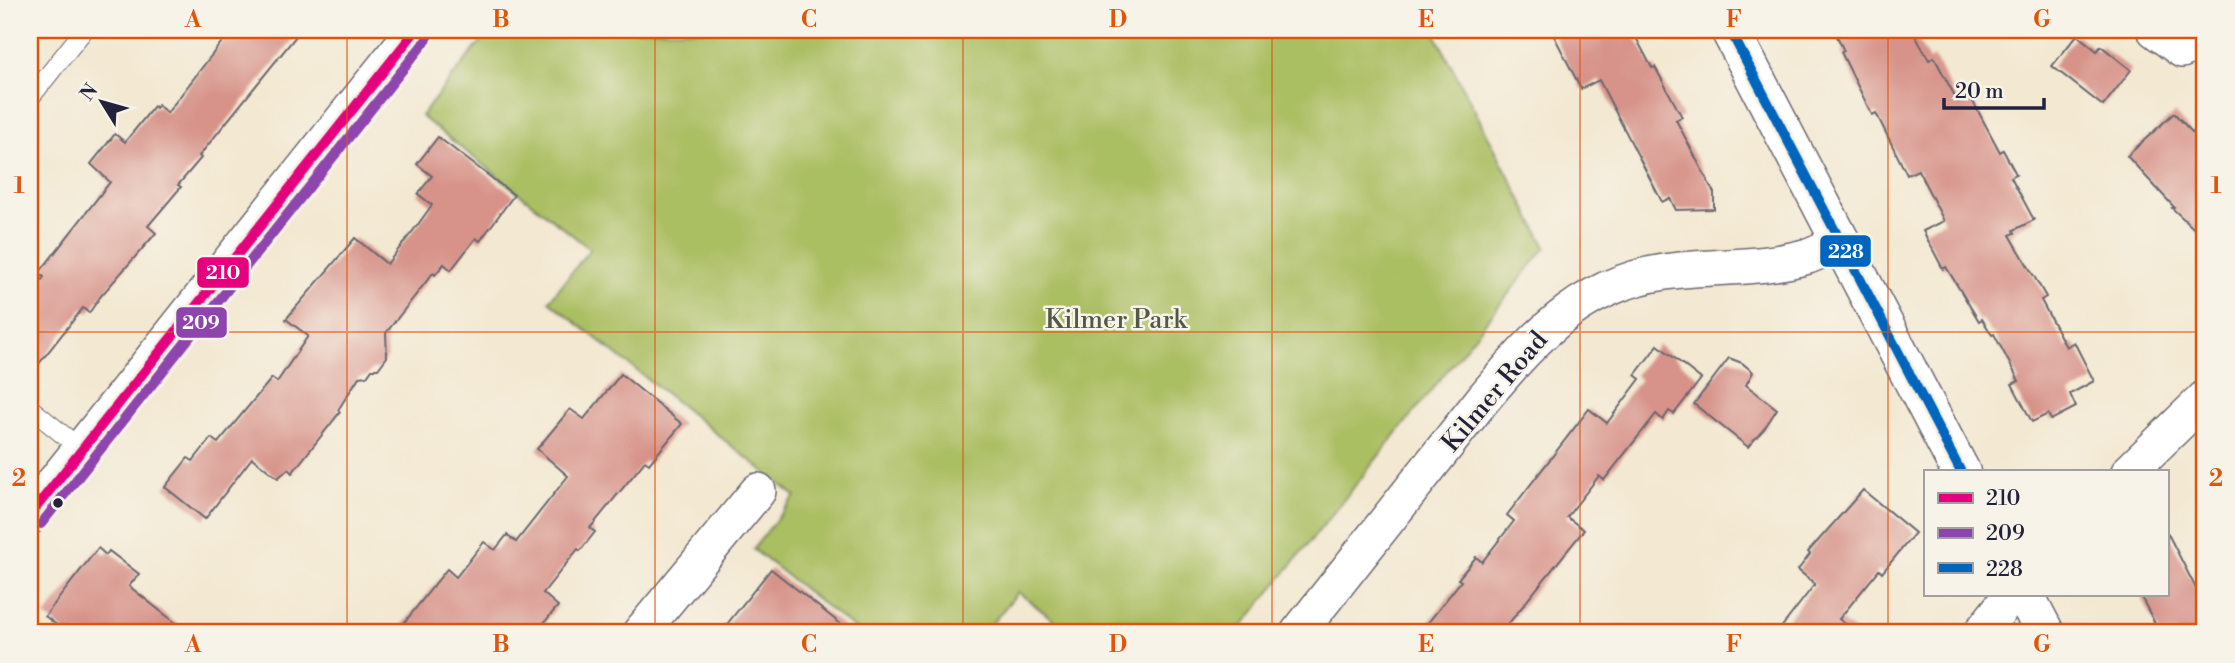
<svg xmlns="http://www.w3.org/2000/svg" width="2235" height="663" font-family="'Libre Bodoni',serif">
  <rect width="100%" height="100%" fill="#f7f3e8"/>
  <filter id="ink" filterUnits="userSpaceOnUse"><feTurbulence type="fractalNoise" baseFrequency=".0143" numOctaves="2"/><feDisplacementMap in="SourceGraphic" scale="14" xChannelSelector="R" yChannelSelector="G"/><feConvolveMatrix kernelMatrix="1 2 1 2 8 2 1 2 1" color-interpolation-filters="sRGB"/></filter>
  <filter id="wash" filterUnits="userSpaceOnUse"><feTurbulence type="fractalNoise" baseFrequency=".00686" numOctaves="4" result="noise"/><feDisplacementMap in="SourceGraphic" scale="28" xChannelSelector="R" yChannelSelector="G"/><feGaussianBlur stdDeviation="1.57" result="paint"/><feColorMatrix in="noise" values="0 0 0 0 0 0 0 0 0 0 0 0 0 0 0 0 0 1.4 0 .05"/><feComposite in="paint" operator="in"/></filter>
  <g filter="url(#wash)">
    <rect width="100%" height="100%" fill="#f3e8d1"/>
    <polygon fill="#aabe62" stroke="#66704e" stroke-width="2" points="490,30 1433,30 1546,247 1237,633 1070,633 1018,592 984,633 860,633 753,549 795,496 549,301 590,249 421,116"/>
    <g id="blocks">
      <g fill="#d79389">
        <polygon points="231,30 301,30 199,156 201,158 178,185 181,187 148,226 156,233 100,297 89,313 83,308 30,375 30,296 44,277 39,273 110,182 91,164 115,134 125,142 154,106 156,108 158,105 167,113"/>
        <polygon points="1551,30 1632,30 1652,68 1655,67 1682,117 1676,120 1714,193 1714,209 1676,210 1670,198 1662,202 1599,80 1581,89"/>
        <polygon points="1834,30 1912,30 1929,60 1934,57 1958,102 1970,96 2000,152 2003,150 2016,174 2011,177 2034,220 2014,230 2015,233 2010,235 2046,297 2041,300 2066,347 2074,342 2094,381 2070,394 2076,407 2051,420 2048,414 2032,422 2012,384 2019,381 1994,334 1992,335 1982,319 1979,321 1946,267 1943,269 1923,231 1944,221 1918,170 1907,175 1876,113 1872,115 1841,52 1844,51"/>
        <polygon points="2077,35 2097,51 2101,46 2131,70 2103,106 2052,66"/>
        <polygon points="2174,113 2205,146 2205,239 2172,208 2174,207 2127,156"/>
        <polygon points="438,137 514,195 480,241 476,238 451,270 444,264 435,275 433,273 386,333 387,357 378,369 372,369 367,376 359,377 338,410 340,412 292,473 288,469 278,478 252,458 205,519 165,487 188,458 193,461 211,438 218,443 272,378 277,382 308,336 286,319 355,238 387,264 419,223 432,205 418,194 432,176 417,164"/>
        <polygon points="1658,345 1701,379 1674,414 1669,411 1663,420 1656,414 1604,480 1599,476 1567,517 1584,530 1501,633 1420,633 1461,581 1458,579 1476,557 1482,562 1514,521 1507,515 1589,409 1607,423 1640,379 1635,375"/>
        <polygon points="1729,358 1742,363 1753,372 1746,385 1777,409 1764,429 1748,447 1694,404"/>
        <polygon points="621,374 682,424 649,464 645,461 590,528 595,532 580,551 578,549 543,593 558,606 539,629 531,623 522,633 396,633 447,569 456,577 484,542 495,550 507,535 516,542 568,476 537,449 570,409 584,419"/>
        <polygon points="1863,490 1915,533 1882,573 1879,570 1839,619 1857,633 1777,633 1815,584 1798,570 1810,554 1808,552"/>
        <polygon points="2167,532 2205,606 2205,633 2160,633 2140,595 2167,595"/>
        <polygon points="98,548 106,555 109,551 139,574 129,586 188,633 67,633 45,616"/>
        <polygon points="771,569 852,633 720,633"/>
      </g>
    </g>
  </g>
  <g filter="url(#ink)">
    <use href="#blocks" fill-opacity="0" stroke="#6b6770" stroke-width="2"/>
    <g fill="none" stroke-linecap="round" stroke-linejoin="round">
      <g stroke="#6b6770" stroke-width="20">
        <g id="service">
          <polyline points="30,98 84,30"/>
          <polyline points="30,408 82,450"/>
        </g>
      </g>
      <g stroke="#6b6770" stroke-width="38">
        <g id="minor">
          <polyline points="2155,30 2182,50"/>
          <polyline points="2129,472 2205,398"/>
          <polyline points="640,633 758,491"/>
          <path d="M1298,633L1483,399C1540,331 1587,278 1681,270C1723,266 1767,268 1808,256C1819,252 1830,246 1842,241"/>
          <polyline points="1981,633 2011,595"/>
        </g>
      </g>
      <g stroke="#6b6770" stroke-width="41">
        <g id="tertiary">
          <polyline points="1730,30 1961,472"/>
          <polyline points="30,515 416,30"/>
          <polyline points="2025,595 2045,633"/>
        </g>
      </g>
      <use href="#service" stroke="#fff" stroke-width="18"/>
      <use href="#minor" stroke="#fff" stroke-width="35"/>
      <use href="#tertiary" stroke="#fff" stroke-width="38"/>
      <g stroke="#f7f3e8" stroke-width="16">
        <polyline id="bus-1" points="30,515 416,30"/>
      </g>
      <g stroke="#f7f3e8" stroke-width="16">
        <polyline id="bus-2" points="41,524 427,39"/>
      </g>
      <g stroke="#f7f3e8" stroke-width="16">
        <polyline id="bus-3" points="1730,30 1961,472"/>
      </g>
      <use href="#bus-1" stroke="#e5007d" stroke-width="10"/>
      <use href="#bus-2" stroke="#8e44ad" stroke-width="10"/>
      <use href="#bus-3" stroke="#0065bd" stroke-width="10"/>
    </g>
  </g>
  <path fill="none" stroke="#de560e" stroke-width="2" stroke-opacity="0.55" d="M347,30V633M655,30V633M963,30V633M1272,30V633M1580,30V633M1888,30V633M30,332H2205"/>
  <circle fill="#22223b" stroke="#f7f3e8" stroke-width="2.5" cx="58" cy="503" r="6"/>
  <g text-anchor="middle" stroke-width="5" stroke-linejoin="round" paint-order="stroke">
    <g font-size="26" fill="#525949" stroke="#f7f3e8">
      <text x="1116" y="328">Kilmer Park</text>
    </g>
    <g font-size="26" fill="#22223b" stroke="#f7f3e8">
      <text transform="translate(1494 391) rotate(-50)" y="9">Kilmer Road</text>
    </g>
  </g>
  <g stroke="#f7f3e8" stroke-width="2.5">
    <rect x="1819" y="234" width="53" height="34" rx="7" fill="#0065bd"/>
    <rect x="196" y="256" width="54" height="33" rx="7" fill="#e5007d"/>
    <rect x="175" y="306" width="53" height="33" rx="7" fill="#8e44ad"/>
  </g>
  <g font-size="19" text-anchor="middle" font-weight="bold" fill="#fff">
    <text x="1846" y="258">228</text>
    <text x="223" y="279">210</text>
    <text x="201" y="329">209</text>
  </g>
  <rect width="2235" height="663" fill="none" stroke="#f7f3e8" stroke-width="77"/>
  <rect x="1924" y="470" width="245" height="126" fill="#f7f3e8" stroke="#a29fa3" stroke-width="2"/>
  <rect x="1938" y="493" width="35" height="10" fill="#e5007d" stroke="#a29fa3" stroke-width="2"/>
  <text x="1986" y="505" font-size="21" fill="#22223b">210</text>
  <rect x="1938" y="528" width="35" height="10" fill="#8e44ad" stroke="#a29fa3" stroke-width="2"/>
  <text x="1986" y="540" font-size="21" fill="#22223b">209</text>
  <rect x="1938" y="563" width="35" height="10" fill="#0065bd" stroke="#a29fa3" stroke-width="2"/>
  <text x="1986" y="576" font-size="21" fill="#22223b">228</text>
  <g transform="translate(102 102) rotate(307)" stroke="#f7f3e8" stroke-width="5" paint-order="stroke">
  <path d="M0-5L12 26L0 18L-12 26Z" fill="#22223b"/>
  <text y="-10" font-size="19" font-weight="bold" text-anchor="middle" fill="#22223b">N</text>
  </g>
  <path d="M1944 98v10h100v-10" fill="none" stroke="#22223b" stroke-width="3.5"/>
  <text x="1955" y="98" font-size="21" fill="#22223b" stroke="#f7f3e8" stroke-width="5" paint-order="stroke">20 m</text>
  <rect x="38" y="38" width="2158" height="586" fill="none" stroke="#de560e" stroke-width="2.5"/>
  <g font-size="23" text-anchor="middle" font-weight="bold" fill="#de560e">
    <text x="193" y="27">A</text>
    <text x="501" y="27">B</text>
    <text x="809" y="27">C</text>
    <text x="1118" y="27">D</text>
    <text x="1426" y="27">E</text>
    <text x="1734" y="27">F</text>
    <text x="2042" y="27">G</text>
    <text x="19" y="193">1</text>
    <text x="2216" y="193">1</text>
    <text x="19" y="486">2</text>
    <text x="2216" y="486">2</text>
    <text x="193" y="652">A</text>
    <text x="501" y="652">B</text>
    <text x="809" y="652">C</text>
    <text x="1118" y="652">D</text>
    <text x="1426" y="652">E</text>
    <text x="1734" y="652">F</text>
    <text x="2042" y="652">G</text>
  </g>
</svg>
